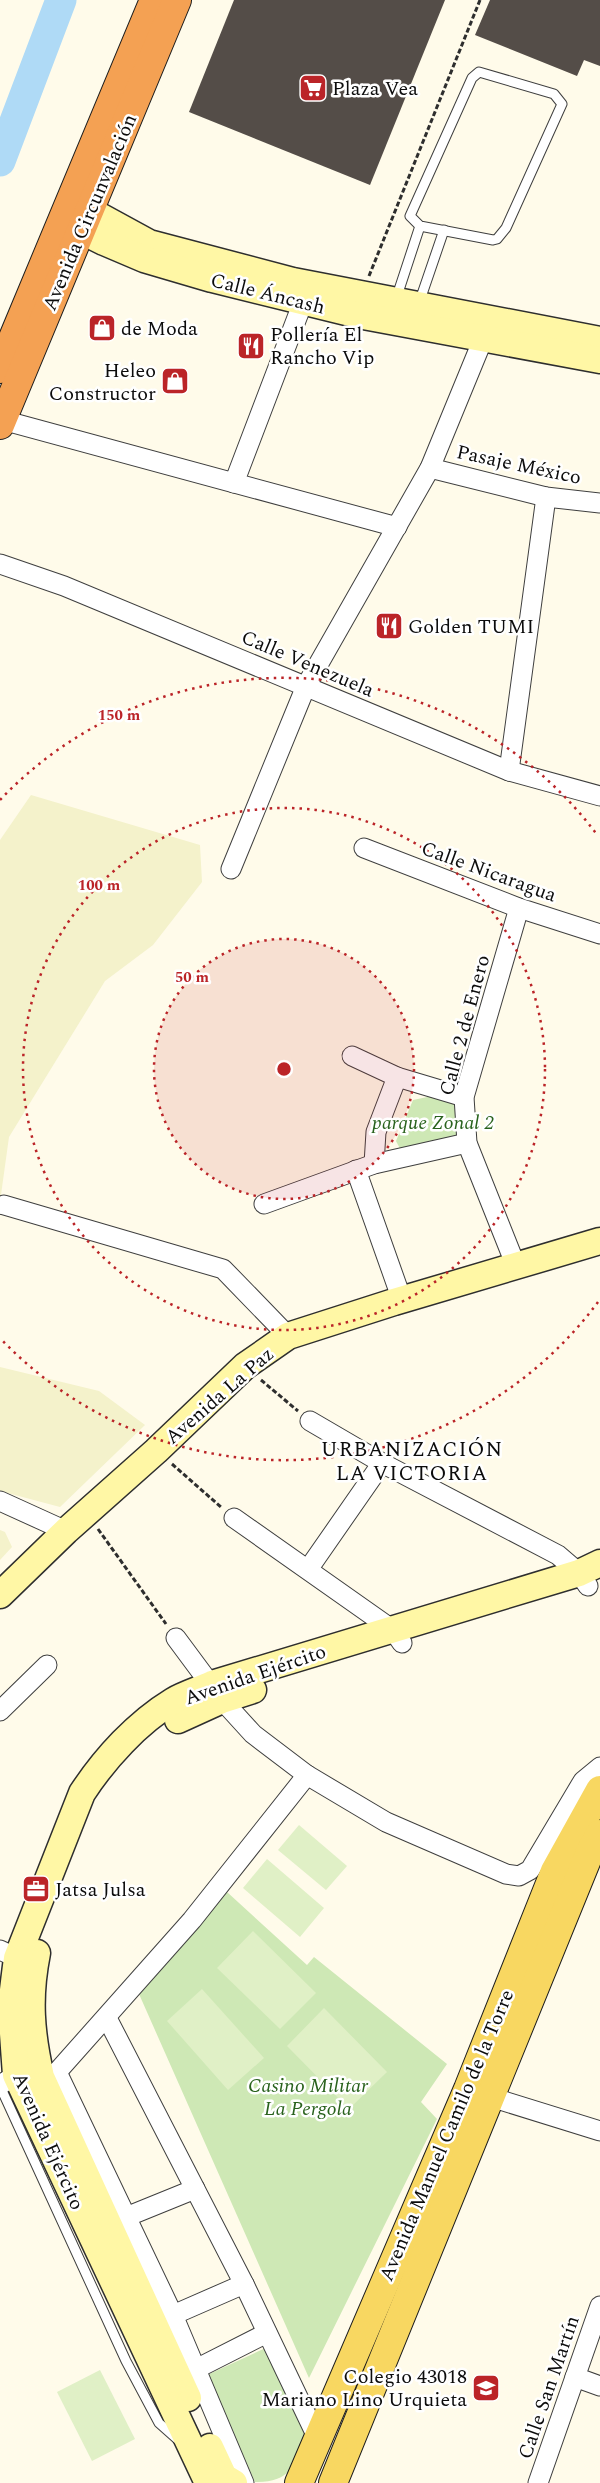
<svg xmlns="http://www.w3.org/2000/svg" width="600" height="2483" font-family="Spectral,serif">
  <rect width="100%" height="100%" fill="#fffbea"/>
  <g fill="#f4f2cb">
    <polygon points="31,795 200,845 202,882 153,945 105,981 9,1137 0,1202 0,840"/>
    <polygon points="0,1367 99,1391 145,1425 60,1507 0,1491"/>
    <polygon points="0,1530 5,1532 12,1547 0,1560"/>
  </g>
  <g fill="#cee8b5">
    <polygon points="437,1095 462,1104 464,1134 405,1158 396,1141 413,1100"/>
    <polygon points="227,1892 307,1965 314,1957 447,2064 421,2102 437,2119 309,2378 139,1994"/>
    <path d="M270,2346L307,2441C295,2466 288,2483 255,2482L207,2375Z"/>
  </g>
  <g fill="#e0f0c6">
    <polygon points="299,1825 347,1866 326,1890 278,1850"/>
    <polygon points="267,1859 324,1908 300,1937 243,1888"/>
    <polygon points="253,1931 316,1993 280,2029 217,1968"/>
    <polygon points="202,1989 264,2058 228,2090 167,2021"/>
    <polygon points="324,2008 387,2072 349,2109 287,2046"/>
    <polygon points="100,2370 135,2439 92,2461 57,2392"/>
  </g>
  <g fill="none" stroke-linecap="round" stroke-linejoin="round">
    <polyline stroke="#afdaf6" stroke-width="31" points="0,161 61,0"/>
  </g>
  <g fill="#544d48">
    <polygon points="234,0 445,0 370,185 189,112"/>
    <polygon points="490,0 600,0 600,66 584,60 577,76 475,35"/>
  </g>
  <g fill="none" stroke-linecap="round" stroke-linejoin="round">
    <g stroke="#3f3f3f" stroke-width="11">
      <g id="lane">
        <polygon points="479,72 554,94 562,104 506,228 497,239 493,240 420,226 410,216 472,78"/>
        <polyline points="396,299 420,226"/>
        <polyline points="419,303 444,230"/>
        <polyline points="0,2086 126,2361 159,2423 177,2439"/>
      </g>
    </g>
    <g stroke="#3f3f3f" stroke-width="21">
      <g id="street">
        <polyline points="2,420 397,527"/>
        <polyline points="430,468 546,497 600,503"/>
        <polyline points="234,483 303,302"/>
        <polyline points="0,564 64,586 509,771 600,796"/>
        <polyline points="509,771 546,497"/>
        <polyline points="364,848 519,908 600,934"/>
        <polyline points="231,869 306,686 430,468 488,327"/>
        <polyline points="352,1056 397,1077 464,1097"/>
        <polyline points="374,1164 376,1132 397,1077"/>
        <polyline points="356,1170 402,1300"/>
        <polyline points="264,1204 374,1164 467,1143"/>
        <polyline points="4,1205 223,1269 288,1336"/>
        <polyline points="516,1266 467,1143 464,1097 519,908"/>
        <polyline points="310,1421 382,1463 558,1555 579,1573 588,1586"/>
        <polyline points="0,1501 66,1531"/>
        <polyline points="234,1518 393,1630 402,1643"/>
        <polyline points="309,1568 382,1463"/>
        <polyline points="176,1638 222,1700 253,1734 307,1775 386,1822 506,1874 519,1876 530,1870 583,1781 600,1767"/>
        <polyline points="0,1711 47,1665"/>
        <polyline points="0,1950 17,1958"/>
        <polyline points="107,2018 244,2284 317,2437"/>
        <polyline points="57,2072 173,2315 244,2483"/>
        <polyline points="0,2085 16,2075 41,2077 57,2072 192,1920 307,1775"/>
        <polyline points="481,2094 600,2131"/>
        <polyline points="126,2217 195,2189"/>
        <polyline points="173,2315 244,2284"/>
        <polyline points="196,2369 267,2333"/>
        <polyline points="575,2377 600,2386"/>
        <polyline points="538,2483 600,2306"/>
      </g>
    </g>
    <g stroke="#2e2e2e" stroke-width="29">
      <g id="secondary">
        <polyline points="72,201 149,243 293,281 600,340"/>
        <polyline points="62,221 104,242 144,259 212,279 358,315 600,360"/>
        <polyline points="0,1595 66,1531 156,1451 245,1366 288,1336 394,1302 600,1241"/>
        <polyline points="178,1720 222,1700 253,1690"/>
        <path d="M37,1953C28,1998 31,2033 41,2077L188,2398"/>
        <polyline points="210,2447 224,2477 234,2483"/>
        <path d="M208,2483L16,2075L11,2006L17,1958L82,1793C105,1758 137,1723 173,1701C185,1694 199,1690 212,1684L579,1573L600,1563"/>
      </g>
    </g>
    <g stroke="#1d1d1d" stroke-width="30">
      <g id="primary">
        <polyline points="299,2483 468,2089 555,1871 600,1790"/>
        <polyline points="333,2483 590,1852 600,1834"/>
      </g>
    </g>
    <g stroke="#1d1d1d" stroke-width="30">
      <g id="highway">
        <polyline points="0,369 154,0"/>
        <polyline points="0,425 177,0"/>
      </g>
    </g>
    <g stroke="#2e2e2e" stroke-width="3" stroke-dasharray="5 2.5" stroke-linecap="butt">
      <polyline points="369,276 480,0"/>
      <polyline points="261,1380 298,1411"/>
      <polyline points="172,1464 222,1508"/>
      <polyline points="98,1529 166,1624"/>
    </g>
    <use href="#lane" stroke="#fff" stroke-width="9"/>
    <use href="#street" stroke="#fff" stroke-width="19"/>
    <use href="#secondary" stroke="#fff7a5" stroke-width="26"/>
    <use href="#primary" stroke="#f8d761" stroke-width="28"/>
    <use href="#highway" stroke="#f4a153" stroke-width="28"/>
  </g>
  <circle cx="284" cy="1069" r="130" fill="#bb2428" fill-opacity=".12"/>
  <g fill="none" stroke="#bb2428" stroke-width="2.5" stroke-dasharray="2.5 5">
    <circle cx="284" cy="1069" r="130"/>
    <circle cx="284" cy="1069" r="261"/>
    <path d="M598 1302A391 391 0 0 1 0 1338M0 800A391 391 0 0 1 598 836"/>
  </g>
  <defs>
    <g id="supermarket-square" transform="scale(1.4375)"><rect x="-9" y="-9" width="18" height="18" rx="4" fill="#bb2428" stroke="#fff"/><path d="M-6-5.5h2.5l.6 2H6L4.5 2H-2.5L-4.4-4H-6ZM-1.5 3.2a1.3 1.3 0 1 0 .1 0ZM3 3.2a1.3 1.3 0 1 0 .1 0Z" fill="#fff"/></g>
    <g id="shop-square" transform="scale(1.4375)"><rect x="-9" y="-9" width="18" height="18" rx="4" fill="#bb2428" stroke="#fff"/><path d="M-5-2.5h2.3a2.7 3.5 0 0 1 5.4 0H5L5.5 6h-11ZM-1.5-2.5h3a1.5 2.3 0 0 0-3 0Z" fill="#fff"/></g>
    <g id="restaurant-square" transform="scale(1.4375)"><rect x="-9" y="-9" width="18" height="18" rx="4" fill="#bb2428" stroke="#fff"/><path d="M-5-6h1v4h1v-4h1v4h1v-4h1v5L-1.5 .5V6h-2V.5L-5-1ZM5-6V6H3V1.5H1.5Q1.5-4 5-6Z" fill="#fff"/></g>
    <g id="office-square" transform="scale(1.4375)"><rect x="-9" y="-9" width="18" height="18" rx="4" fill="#bb2428" stroke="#fff"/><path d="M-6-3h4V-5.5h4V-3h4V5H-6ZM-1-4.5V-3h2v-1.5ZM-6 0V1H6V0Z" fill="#fff"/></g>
    <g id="school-square" transform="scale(1.4375)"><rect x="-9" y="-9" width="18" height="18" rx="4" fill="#bb2428" stroke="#fff"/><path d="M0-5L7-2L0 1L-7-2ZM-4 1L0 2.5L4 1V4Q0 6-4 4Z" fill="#fff"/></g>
  </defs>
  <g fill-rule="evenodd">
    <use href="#supermarket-square" x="313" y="88"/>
    <use href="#shop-square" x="102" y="328"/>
    <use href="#restaurant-square" x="251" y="346"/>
    <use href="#shop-square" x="175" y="381"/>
    <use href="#restaurant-square" x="389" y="626"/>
    <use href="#office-square" x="36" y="1889"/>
    <use href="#school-square" x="486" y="2388"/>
  </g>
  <g text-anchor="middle" stroke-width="5" stroke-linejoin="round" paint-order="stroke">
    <g font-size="20" fill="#0c0c0c" stroke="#fff" text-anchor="start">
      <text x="332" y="95">Plaza Vea</text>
      <text x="121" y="335">de Moda</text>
      <text x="270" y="341">Pollería El<tspan x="270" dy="23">Rancho Vip</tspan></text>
      <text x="156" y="377" text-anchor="end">Heleo<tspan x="156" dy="23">Constructor</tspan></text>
      <text x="408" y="633">Golden TUMI</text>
      <text x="55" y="1896">Jatsa Julsa</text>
      <text x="467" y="2383" text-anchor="end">Colegio 43018<tspan x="467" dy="23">Mariano Lino Urquieta</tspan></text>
    </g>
    <g font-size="20" fill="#0c0c0c" stroke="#fff">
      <text transform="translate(89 212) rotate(-67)" y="7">Avenida Circunvalación</text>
      <text transform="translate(268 293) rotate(14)" y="7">Calle Áncash</text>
      <text transform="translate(519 464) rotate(12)" y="7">Pasaje México</text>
      <text transform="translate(308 663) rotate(23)" y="7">Calle Venezuela</text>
      <text transform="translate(489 871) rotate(20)" y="7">Calle Nicaragua</text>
      <text transform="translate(464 1025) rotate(-75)" y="7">Calle 2 de Enero</text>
      <text transform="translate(219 1395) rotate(-41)" y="7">Avenida La Paz</text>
      <text transform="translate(255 1674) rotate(-19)" y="7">Avenida Ejército</text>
      <text transform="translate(446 2135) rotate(-67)" y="7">Avenida Manuel Camilo de la Torre</text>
      <text transform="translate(49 2141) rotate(66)" y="7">Avenida Ejército</text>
      <text transform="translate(548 2387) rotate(-71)" y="7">Calle San Martín</text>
    </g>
    <g font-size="20" font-style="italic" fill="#29621d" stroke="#fff">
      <text x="433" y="1129">parque Zonal 2</text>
      <text x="308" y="2092">Casino Militar<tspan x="308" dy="23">La Pergola</tspan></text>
    </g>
    <g font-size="21" letter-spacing="1" fill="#0c0c0c" stroke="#fff">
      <text x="412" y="1456">URBANIZACIÓN<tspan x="412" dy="24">LA VICTORIA</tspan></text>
    </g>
  </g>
  <circle cx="284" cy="1069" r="8" fill="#bb2428" stroke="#fff" stroke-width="2.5"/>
  <g font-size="15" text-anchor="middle" font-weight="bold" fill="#bb2428" stroke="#fff" stroke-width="5" stroke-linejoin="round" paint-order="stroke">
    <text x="119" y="720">150 m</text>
    <text x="99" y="890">100 m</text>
    <text x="192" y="982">50 m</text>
  </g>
</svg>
